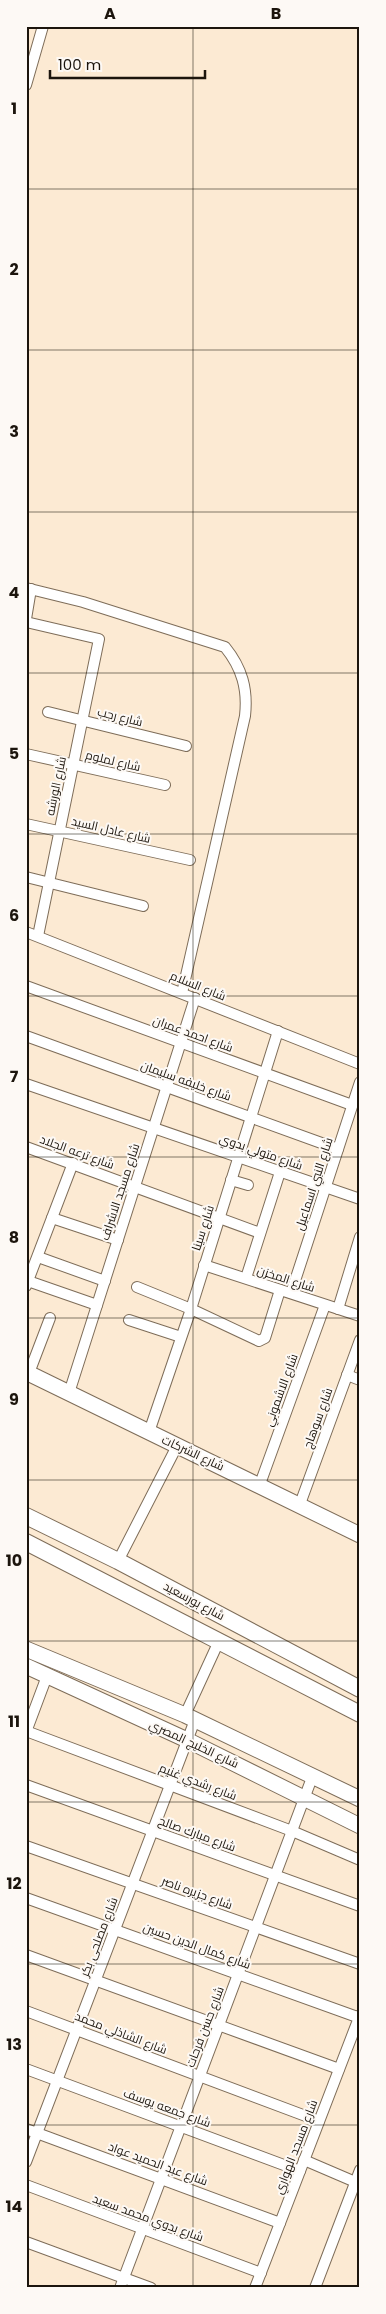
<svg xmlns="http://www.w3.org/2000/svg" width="386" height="2314" font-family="Poppins,Cairo,sans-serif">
  <rect width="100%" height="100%" fill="#fcead3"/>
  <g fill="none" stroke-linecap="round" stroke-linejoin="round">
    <g stroke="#7e6d59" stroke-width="12">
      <g id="street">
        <polyline points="26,85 43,26"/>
        <path d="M26,588L83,602L225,647C242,668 248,689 245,716L182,993"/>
        <polyline points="26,619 31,589"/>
        <polyline points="26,622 99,639 38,936"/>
        <polyline points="48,712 186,746"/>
        <polyline points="26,754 165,785"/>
        <polyline points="26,824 190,860"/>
        <polyline points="26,877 143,906"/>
        <polyline points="26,932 360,1064"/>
        <polyline points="26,986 352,1105"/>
        <polyline points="26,1036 338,1149"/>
        <polyline points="26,1084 360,1199"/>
        <polyline points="26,1147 260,1233"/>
        <polyline points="231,1180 248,1185"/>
        <polyline points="52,1218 118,1240"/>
        <polyline points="38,1257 105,1281"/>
        <polyline points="204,1265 360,1316"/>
        <polyline points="246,1278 280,1172"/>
        <polyline points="28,1281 97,1305"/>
        <polyline points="26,1286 73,1163"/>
        <polyline points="137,1287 191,1309 259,1341 265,1338 280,1290"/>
        <polyline points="291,1293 360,1082"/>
        <polyline points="338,1309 360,1237"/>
        <polyline points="129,1320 181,1337"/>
        <polyline points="29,1373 50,1318"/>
        <polyline points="347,1375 360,1380"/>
        <polyline points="69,1393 195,998"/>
        <polyline points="149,1432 191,1309 278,1031"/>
        <polyline points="260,1484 325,1305"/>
        <polyline points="300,1504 360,1340"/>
        <polyline points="118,1561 177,1446"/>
        <polyline points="185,1715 219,1641"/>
        <polyline points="26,1731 292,1831 360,1860"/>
        <polyline points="26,1732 47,1676"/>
        <polyline points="26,1785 360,1906"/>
        <polyline points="26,1846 360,1964"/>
        <polyline points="26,1898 360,2018"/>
        <polyline points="26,1955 339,2069"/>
        <polyline points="26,2011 319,2121"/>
        <polyline points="26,2069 300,2171"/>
        <polyline points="26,2129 280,2223"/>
        <polyline points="304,2160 360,2184"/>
        <polyline points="26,2162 195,1720"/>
        <polyline points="26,2185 261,2273"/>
        <polyline points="26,2242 151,2288"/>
        <polyline points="120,2288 313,1775"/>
        <polyline points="255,2288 360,2015"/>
        <polyline points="315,2288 360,2170"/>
      </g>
    </g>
    <g stroke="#7e6d59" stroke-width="17">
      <g id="secondary">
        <polyline points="26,1372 360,1535"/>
        <polyline points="26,1649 185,1715 360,1799"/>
        <polyline points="26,1666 187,1740 360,1826"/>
      </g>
    </g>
    <g stroke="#7e6d59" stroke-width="18">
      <g id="primary">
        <polyline points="26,1516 118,1561 360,1689"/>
        <polyline points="26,1542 360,1714"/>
      </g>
    </g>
    <use href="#street" stroke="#fff" stroke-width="10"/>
    <use href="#secondary" stroke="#fff" stroke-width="15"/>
    <use href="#primary" stroke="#fff" stroke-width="16"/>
  </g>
  <path fill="none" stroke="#1c150d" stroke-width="1" stroke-opacity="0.55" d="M193,26V2288M26,189H360M26,350H360M26,512H360M26,673H360M26,834H360M26,996H360M26,1157H360M26,1318H360M26,1480H360M26,1641H360M26,1802H360M26,1964H360M26,2125H360"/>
  <g text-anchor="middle" stroke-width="4" stroke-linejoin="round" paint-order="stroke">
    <g font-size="12" fill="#1c150d" stroke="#fdf9f5">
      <text transform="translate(120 717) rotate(14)" y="4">شارع رجب</text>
      <text transform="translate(113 761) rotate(13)" y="4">شارع لملوم</text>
      <text transform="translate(56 786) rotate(-78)" y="4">شارع الورشه</text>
      <text transform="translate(111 830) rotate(13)" y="4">شارع عادل السيد</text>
      <text transform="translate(198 986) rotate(22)" y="4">شارع السلام</text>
      <text transform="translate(193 1034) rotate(20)" y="4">شارع احمد عمران</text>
      <text transform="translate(186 1081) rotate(20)" y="4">شارع خليفه سليمان</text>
      <text transform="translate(77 1152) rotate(20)" y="4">شارع ترعه الجلاد</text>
      <text transform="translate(261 1152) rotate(19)" y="4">شارع متولي بدوي</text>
      <text transform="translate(314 1184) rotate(-72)" y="4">شارع النبي اسماعيل</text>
      <text transform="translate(120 1192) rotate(-72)" y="4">شارع مسجد الاشراف</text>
      <text transform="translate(203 1228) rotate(-72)" y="4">شارع سينا</text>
      <text transform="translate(286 1279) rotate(18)" y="4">شارع المخزن</text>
      <text transform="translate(281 1390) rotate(-70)" y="4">شارع الاشموني</text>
      <text transform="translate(318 1418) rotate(-70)" y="4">شارع سوهاج</text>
      <text transform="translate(193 1453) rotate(25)" y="4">شارع الشركات</text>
      <text transform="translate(194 1601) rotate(28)" y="4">شارع بورسعيد</text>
      <text transform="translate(194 1744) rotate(25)" y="4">شارع الخليج المصري</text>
      <text transform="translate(198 1782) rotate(21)" y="4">شارع رشدي غنيم</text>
      <text transform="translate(197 1834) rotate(20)" y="4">شارع مبارك صالح</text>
      <text transform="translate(197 1893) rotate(20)" y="4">شارع جزيره ناصر</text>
      <text transform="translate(99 1937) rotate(-69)" y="4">شارع مصلحى بكر</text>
      <text transform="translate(197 1946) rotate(20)" y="4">شارع كمال الدين حسين</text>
      <text transform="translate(205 2027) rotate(-69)" y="4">شارع حسن فرحات</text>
      <text transform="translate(121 2033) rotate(21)" y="4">شارع الشاذلي محمد</text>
      <text transform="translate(167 2108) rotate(20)" y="4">شارع جمعه يوسف</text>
      <text transform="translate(296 2147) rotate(-69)" y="4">شارع مسجد الهواري</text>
      <text transform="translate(158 2164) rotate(20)" y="4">شارع عبد الحميد عواد</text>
      <text transform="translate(148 2218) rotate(20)" y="4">شارع بدوي محمد سعيد</text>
    </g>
  </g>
  <rect width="386" height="2314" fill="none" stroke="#fdf9f5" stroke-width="55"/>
  <path d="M50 70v8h155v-8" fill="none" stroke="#1c150d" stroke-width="2.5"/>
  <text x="58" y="70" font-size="15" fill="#1c150d" stroke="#fdf9f5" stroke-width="4" paint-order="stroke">100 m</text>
  <rect x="28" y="28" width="330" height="2258" fill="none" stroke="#1c150d" stroke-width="2"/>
  <g font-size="16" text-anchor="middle" font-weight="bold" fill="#1c150d">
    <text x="110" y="19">A</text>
    <text x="276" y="19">B</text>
    <text x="14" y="114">1</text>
    <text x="14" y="275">2</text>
    <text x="14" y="437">3</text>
    <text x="14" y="598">4</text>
    <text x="14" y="759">5</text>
    <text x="14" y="921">6</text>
    <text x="14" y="1082">7</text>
    <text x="14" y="1243">8</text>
    <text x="14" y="1405">9</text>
    <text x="14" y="1566">10</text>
    <text x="14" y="1727">11</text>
    <text x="14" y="1889">12</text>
    <text x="14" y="2050">13</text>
    <text x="14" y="2212">14</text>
  </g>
</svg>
